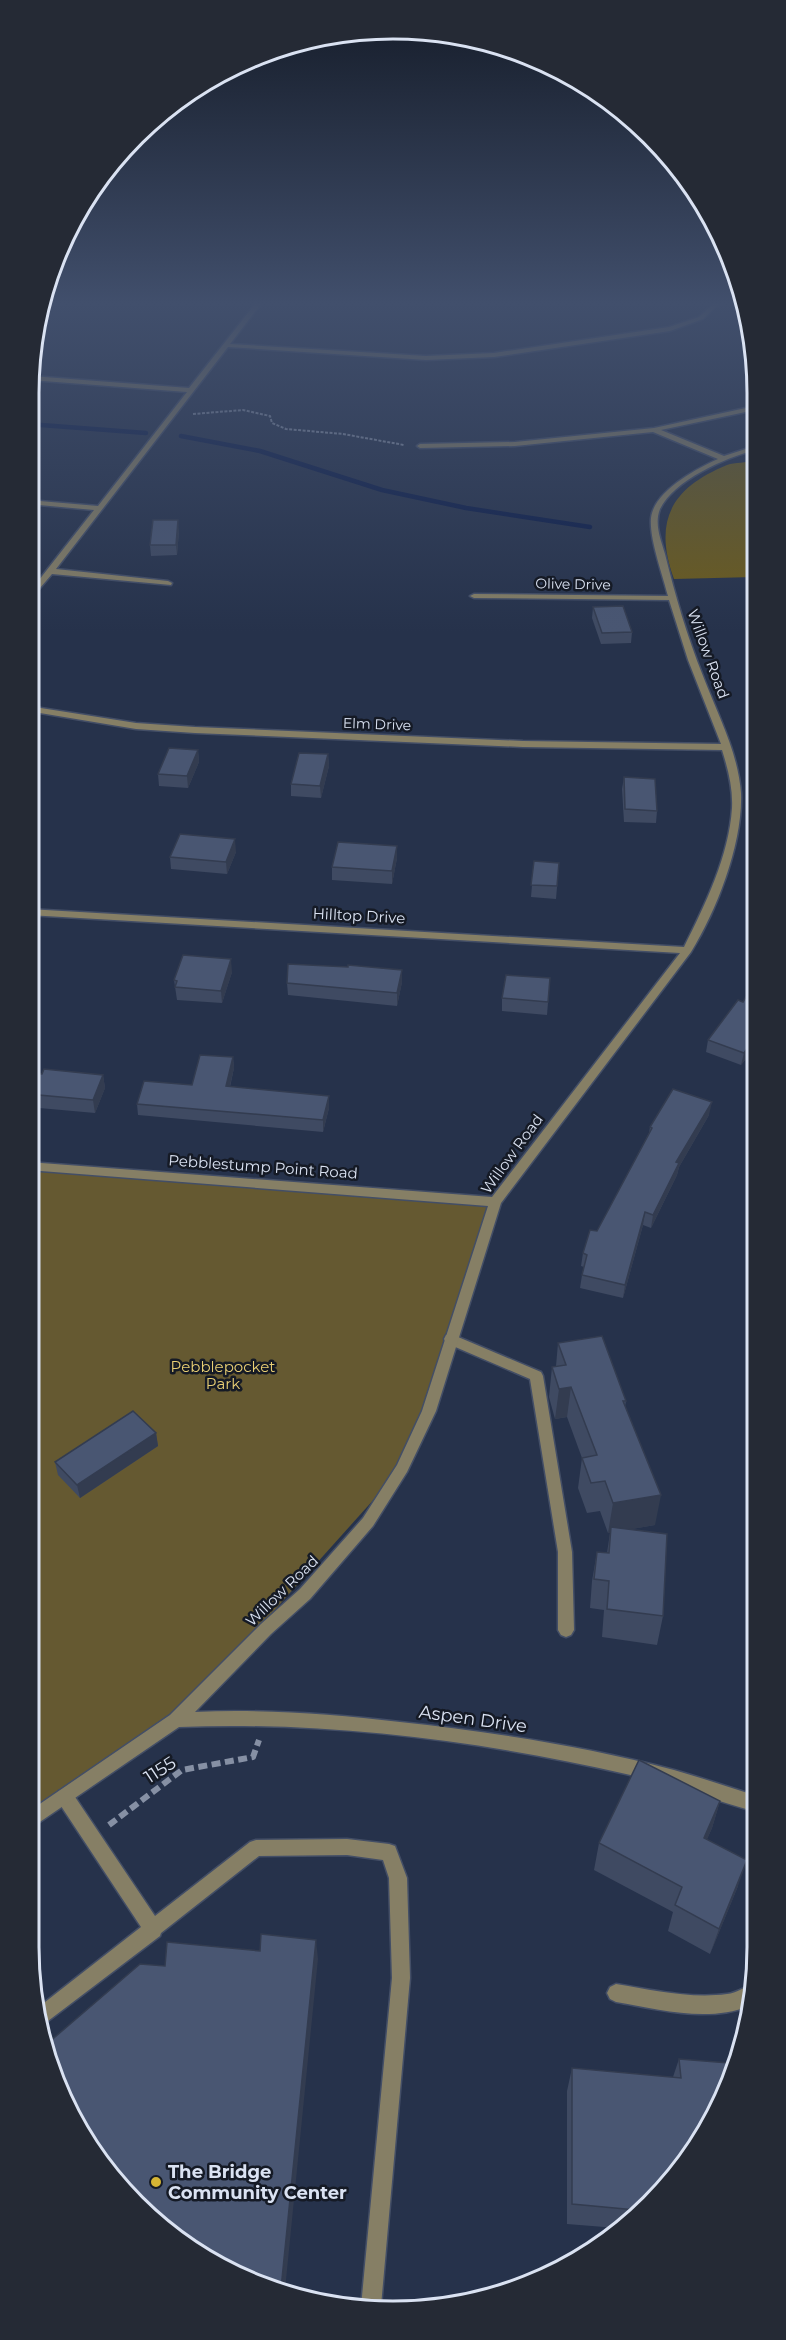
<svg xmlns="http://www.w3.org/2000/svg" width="786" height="2340" font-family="Montserrat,sans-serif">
  <rect width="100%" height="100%" fill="#26324b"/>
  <polygon fill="#655931" points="29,1166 495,1202 451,1339 402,1468 176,1720 29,1819"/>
  <path fill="#6d5c1a" d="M755,461V577L674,579C653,521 671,488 727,465C735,462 746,463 755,461Z"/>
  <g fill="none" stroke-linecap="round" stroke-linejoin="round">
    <g stroke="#0c1d49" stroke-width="4.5">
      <polyline points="28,424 146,433"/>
      <polyline points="181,436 260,451 382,490 466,508 590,527"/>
    </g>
    <g stroke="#434e66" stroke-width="3">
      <g id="lane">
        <polygon points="451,1334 541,1372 543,1376 572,1552 574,1630 571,1635 566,1637 561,1635 558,1630 558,1552 530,1379 446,1343 444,1339 446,1335"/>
        <polygon points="65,1789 71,1791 155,1916 250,1842 256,1840 347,1839 389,1844 395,1846 407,1878 410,1978 381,2306 361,2307 392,1978 389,1878 383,1860 347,1855 259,1856 161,1933 160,1936 44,2024 40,2006 141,1927 59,1803 57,1797 59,1791"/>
        <path d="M616,1984C652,1990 691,1999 727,1994C737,1993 744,1987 753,1984L749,2006C708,2023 657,2009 616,2002L610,1999L607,1993L610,1987Z"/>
      </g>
    </g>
    <g stroke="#434e66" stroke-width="3">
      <g id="street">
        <polygon points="255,304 261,304 230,344 426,356 494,353 669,327 699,317 713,304 719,304 703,319 670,331 494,357 426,360 228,347 56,569 168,581 172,583 171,585 52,574 28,602 28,594 94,510 28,504 28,500 98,506 187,392 30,380 31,376 189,388"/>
        <path d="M755,406V410L661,430L724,456L755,446V450C725,458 674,480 660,509C654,524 661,540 665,554C675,595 687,636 703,676C717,713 738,752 741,793C743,843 717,910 691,952L501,1203L436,1411L407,1472L373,1526L310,1599L271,1634L195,1712C264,1709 332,1714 400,1722C492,1732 585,1746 674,1770C702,1778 729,1787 757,1796V1812C713,1800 671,1784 626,1774C482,1741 326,1721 179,1727L28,1830V1812L170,1715L261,1624L300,1589L363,1518L397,1465L422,1411L488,1206L28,1170V1162L492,1197L680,953L28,915V909L684,947C705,905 729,856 732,808C733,788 728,769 722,750L523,747L195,733L136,729L28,711V706L136,723L195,727L523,741L721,744L688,660L669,600L474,598L470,596L474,594L668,596C663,576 649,538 651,518C654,491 696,469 718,459L653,432L515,446L420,448L417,446L420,444L515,442L654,428Z"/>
      </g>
    </g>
    <polyline stroke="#8690a4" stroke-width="2" stroke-dasharray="3 1.5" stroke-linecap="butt" points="193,414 243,410 270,416 272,423 286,429 343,434 404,445"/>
    <polyline stroke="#8690a4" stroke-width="6" stroke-dasharray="9 4.5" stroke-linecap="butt" points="109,1825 182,1770 253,1757 259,1740"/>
    <use href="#lane" fill="#867f65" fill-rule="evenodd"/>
    <use href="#street" fill="#867f65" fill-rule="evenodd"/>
  </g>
  <g fill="#3f4a62">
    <polygon points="179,531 177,555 151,556 150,545"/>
    <polygon points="593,607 632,632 631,643 601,644 592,618"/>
    <polygon points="198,750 199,762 188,788 159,786 158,774"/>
    <polygon points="328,754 329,766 321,798 291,796 291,784"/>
    <polygon points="624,777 657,811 656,823 624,822 622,789"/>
    <polygon points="236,852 227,874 171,869 170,857"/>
    <polygon points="397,858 392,884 332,880 332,867"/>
    <polygon points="534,861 559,863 556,899 531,897"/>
    <polygon points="402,970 402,982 397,1006 288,995 287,983"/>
    <polygon points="232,972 222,1003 177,1000 174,980"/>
    <polygon points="550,978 547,1015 502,1011 502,998"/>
    <polygon points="743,1002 756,1046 741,1065 706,1052 708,1040"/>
    <polygon points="233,1057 234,1068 230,1087 329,1108 323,1132 138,1115 137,1104 192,1085"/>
    <polygon points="28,1073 103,1075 105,1088 95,1113 28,1107"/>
    <polygon points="709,1115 679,1167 677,1175 651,1228 643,1225 623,1298 580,1288 582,1275 584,1267 581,1266 583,1253 597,1231 649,1133 650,1127"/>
    <polygon points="558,1343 626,1401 625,1407 655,1525 631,1529 663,1616 657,1645 602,1637 604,1610 590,1608 592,1581 597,1552 607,1553 610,1533 608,1533 600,1511 587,1513 578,1488 582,1458 567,1417 555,1419 549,1397 552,1367 556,1366"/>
    <polygon points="156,1433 158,1446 80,1498 58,1475 55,1462"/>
    <polygon points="720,1801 712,1828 707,1839 738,1886 710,1954 668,1931 673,1912 594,1870 599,1843"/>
    <polygon points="679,2059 696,2150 617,2228 567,2224 567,2091 572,2068 673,2077"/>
  </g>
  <g fill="#333c50">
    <polygon points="178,520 179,531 177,555 176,545"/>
    <polygon points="198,750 199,762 188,788 187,776"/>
    <polygon points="328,754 329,766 321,798 320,786"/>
    <polygon points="235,839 236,852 227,874 226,862"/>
    <polygon points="397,846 397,858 392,884 392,871"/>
    <polygon points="231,959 232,972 222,1003 221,991"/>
    <polygon points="402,970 402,982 397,1006 397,993"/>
    <polygon points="756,1036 756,1046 741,1065 744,1053"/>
    <polygon points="233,1057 234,1068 227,1098 226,1086"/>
    <polygon points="103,1075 105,1088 95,1113 93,1100"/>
    <polygon points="329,1096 329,1108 323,1132 323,1120"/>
    <polygon points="712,1102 709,1115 679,1167 677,1175 651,1228 653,1215 676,1162"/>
    <polygon points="645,1212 643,1225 623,1298 625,1285"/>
    <polygon points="571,1387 567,1417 555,1419 559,1389"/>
    <polygon points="156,1433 158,1446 80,1498 77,1485"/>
    <polygon points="661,1495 655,1525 610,1533 611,1527 610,1533 608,1533 613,1503"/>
    <polygon points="720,1801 712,1828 696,1864 704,1838"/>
    <polygon points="747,1860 738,1886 710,1954 719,1929"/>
    <polygon points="316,1940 318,1959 285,2290 281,2289"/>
  </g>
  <g fill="#495672" stroke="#333c50" stroke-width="1.5">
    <polygon points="153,520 178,520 176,545 150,545"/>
    <polygon points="623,606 632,632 602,633 593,607"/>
    <polygon points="169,748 198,750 187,776 158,774"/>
    <polygon points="299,753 328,754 320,786 291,784"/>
    <polygon points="624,777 655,779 657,811 625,809"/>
    <polygon points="180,834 235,839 226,862 170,857"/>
    <polygon points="338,842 397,846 392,871 332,867"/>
    <polygon points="534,861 559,863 557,886 531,885"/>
    <polygon points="183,955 231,959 221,991 175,987 177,981 174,980"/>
    <polygon points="288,964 348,967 348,965 402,970 397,993 287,983"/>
    <polygon points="506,975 550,978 548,1002 502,998"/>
    <polygon points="756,979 756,1036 744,1053 708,1040 738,1000 743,1002"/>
    <polygon points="200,1055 233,1057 226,1086 329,1096 323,1120 137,1104 144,1081 192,1085"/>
    <polygon points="44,1069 103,1075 93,1100 28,1094 28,1073 42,1074"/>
    <polygon points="673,1089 712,1102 676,1162 679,1163 653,1215 645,1212 625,1285 582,1275 587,1255 583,1253 590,1230 597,1231 652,1128 650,1127"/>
    <polygon points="602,1336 626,1401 623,1401 661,1495 613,1503 605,1481 591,1483 582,1458 597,1455 571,1387 559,1389 552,1367 566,1365 558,1343"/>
    <polygon points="133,1411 156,1433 77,1485 55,1462"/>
    <polygon points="611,1527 667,1534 663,1616 607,1609 609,1581 594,1579 597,1552 609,1553"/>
    <polygon points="639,1760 720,1801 704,1838 747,1860 719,1929 675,1905 682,1887 599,1843"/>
    <polygon points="261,1934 316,1940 281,2289 231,2274 119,2188 56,2086 48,2043 140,1964 165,1966 167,1942 260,1951"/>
    <polygon points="679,2059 729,2063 730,2076 696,2150 636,2210 572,2204 572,2068 681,2078"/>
  </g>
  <linearGradient id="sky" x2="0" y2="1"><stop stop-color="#151c29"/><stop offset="0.48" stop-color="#414f6c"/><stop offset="1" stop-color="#414f6c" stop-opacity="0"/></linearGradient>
  <rect width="786" height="632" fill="url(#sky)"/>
  <circle fill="#d6b534" stroke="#151a25" stroke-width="2" cx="156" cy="2182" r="6"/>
  <g text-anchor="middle" stroke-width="5" stroke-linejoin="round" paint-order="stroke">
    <g font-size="14" fill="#dae2f2" stroke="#151a25">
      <text transform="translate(573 584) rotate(1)" y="5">Olive Drive</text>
      <text transform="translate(377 724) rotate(2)" y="5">Elm Drive</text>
    </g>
    <g font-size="15" fill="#dae2f2" stroke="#151a25">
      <text transform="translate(708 654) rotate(70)" y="5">Willow Road</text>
      <text transform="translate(359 916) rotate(3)" y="5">Hilltop Drive</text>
      <text transform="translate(512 1154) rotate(-54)" y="5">Willow Road</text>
      <text transform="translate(263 1167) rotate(4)" y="5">Pebblestump Point Road</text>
      <text transform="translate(282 1591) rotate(-44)" y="5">Willow Road</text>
    </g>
    <g font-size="15" fill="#e9cf74" stroke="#151a25">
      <text x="223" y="1372">Pebblepocket<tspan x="223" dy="17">Park</tspan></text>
    </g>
    <g font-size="18" fill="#dae2f2" stroke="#151a25">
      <text transform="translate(473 1719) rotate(8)" y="6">Aspen Drive</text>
      <text transform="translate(160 1770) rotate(-33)" y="6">1155</text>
    </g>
    <g font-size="18" font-weight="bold" fill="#dae2f2" stroke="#151a25" text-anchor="start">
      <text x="168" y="2178">The Bridge<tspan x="168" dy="21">Community Center</tspan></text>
    </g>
  </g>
  <path d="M0 0H786V2340H0ZM393 39H393A354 354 0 0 1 747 393V1947A354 354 0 0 1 393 2301H393A354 354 0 0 1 39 1947V393A354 354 0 0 1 393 39Z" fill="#252a35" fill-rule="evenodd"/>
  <path fill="none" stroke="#dae2f2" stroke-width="3" d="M393 39H393A354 354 0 0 1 747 393V1947A354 354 0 0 1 393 2301H393A354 354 0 0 1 39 1947V393A354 354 0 0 1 393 39Z"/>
</svg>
